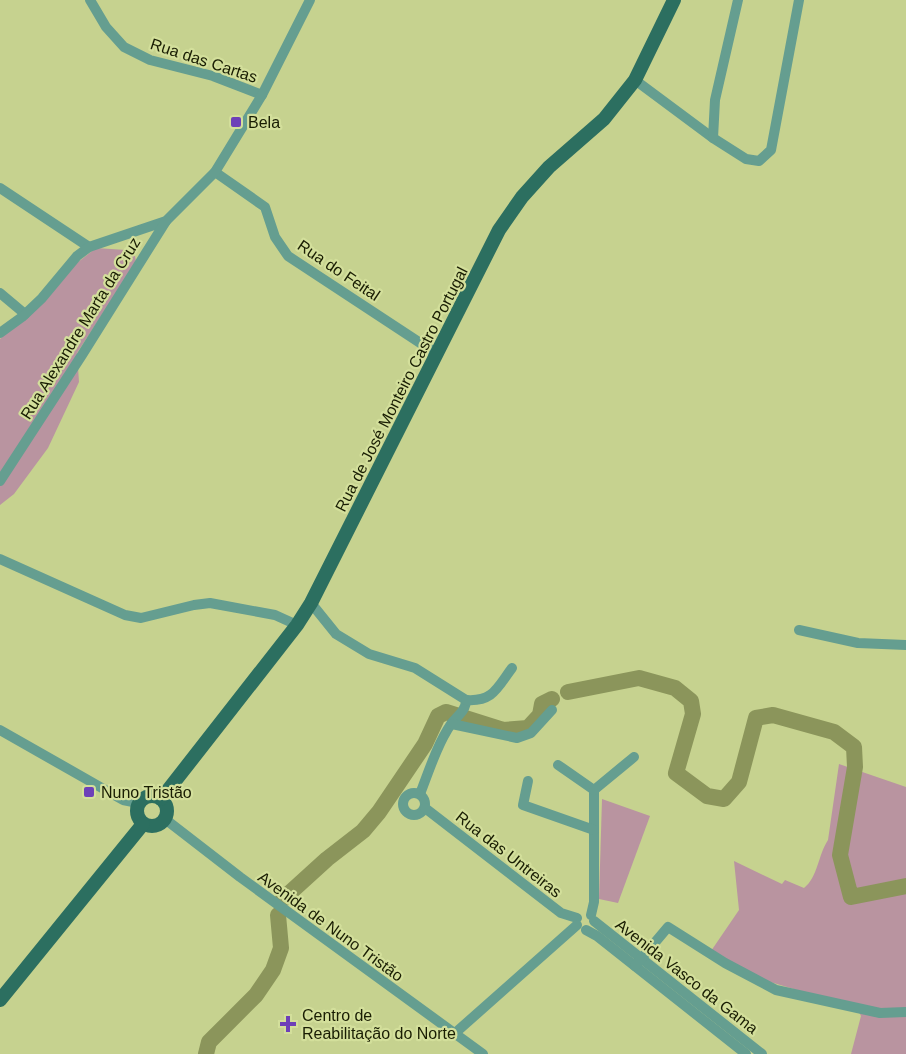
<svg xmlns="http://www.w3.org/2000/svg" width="906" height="1054" font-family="Helvetica,sans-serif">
  <rect width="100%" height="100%" fill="#c6d28f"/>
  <g fill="#b994a0">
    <polygon points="96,248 126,250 135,256 136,262 77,353 79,382 48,448 14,494 0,505 0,339 73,266"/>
    <path d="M839,764L906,787V1054H851L861,1016L857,1008L767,981L711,951L739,910L734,861L782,884L785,880L804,888C818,877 818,855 828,840Z"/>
    <polygon points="602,799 650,816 618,903 599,899"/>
  </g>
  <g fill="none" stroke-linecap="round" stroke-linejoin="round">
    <g stroke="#8b955b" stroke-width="16">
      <polyline points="568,692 639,678 675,688 691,701 693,714 676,773 707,796 724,799 739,782 756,718 773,715 834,732 854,747 855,767 840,855 851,897 906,886"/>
      <polyline points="283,899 327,859 363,831 379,812 425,744 438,716 446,712 503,730 528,728 540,715 542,704 552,699"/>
      <polyline points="206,1054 209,1042 256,995 273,970 281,948 278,915"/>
    </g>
    <g stroke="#659e90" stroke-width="10">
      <polyline points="90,0 106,27 124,47 150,60 213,76 262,95"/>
      <polyline points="635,80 713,138 746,159 759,161 771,150 799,0"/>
      <polyline points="713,138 715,100 738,0"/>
      <polyline points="215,172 265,207 275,237 288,256 437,354"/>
      <polyline points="0,188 89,247"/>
      <polyline points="0,293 25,314"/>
      <polyline points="0,333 22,317 42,298 77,256 89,247 166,221 215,172 262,95 310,0"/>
      <polyline points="0,481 82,355 166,221"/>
      <polyline points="0,559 125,615 141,618 194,605 210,603 275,615 297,625"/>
      <path d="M311,603L336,634L369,654L415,668L466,700C466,711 457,716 451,724C437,745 429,771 420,794"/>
      <polyline points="799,630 858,643 906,645"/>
      <path d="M466,700C493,702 497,688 512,668"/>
      <polyline points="452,724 517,738 531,733 552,710"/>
      <polyline points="0,730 123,800 138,803"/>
      <polyline points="558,765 594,790 594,902 591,915"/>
      <polyline points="528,781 523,805 594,830"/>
      <polyline points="594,790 634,757"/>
      <circle cx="414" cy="804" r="11"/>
      <polyline points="425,808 561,913 577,918"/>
      <polyline points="165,819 240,877 483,1054"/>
      <polyline points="594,921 762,1054"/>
      <polyline points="586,930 597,936 746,1054"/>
      <polyline points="635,966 668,927 725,963 776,990 880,1013 906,1012"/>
      <polyline points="454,1034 577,925"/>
    </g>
    <g stroke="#2c6f60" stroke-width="14">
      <circle cx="152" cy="811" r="15"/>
      <polyline points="161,799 297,625 311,603 499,230 522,197 549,167 604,119 635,80 674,0"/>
      <polyline points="0,1000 143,824"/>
    </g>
  </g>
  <g fill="#6d40b8" stroke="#d3df9b" stroke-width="2">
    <rect x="230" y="116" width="12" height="12" rx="3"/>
    <rect x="83" y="786" width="12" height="12" rx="3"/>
    <path d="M285 1015h6v6h6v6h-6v6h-6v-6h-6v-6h6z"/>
  </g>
  <g text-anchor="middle" stroke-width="4.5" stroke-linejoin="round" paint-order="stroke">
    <g font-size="16" fill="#191d03" stroke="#d3df9b">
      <text transform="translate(204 60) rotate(18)" y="6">Rua das Cartas</text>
      <text transform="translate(339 270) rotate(34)" y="6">Rua do Feital</text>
      <text transform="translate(80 328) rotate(-58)" y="6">Rua Alexandre Marta da Cruz</text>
      <text transform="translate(401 389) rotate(-63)" y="6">Rua de José Monteiro Castro Portugal</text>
      <text transform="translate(509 854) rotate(38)" y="6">Rua das Untreiras</text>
      <text transform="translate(331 926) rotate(36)" y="6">Avenida de Nuno Tristão</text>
      <text transform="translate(687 976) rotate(38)" y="6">Avenida Vasco da Gama</text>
    </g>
    <g font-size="16" fill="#191d03" stroke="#d3df9b" text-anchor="start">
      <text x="248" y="128">Bela</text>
      <text x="101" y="798">Nuno Tristão</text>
      <text x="302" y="1021">Centro de<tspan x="302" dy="18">Reabilitação do Norte</tspan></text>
    </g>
  </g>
</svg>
